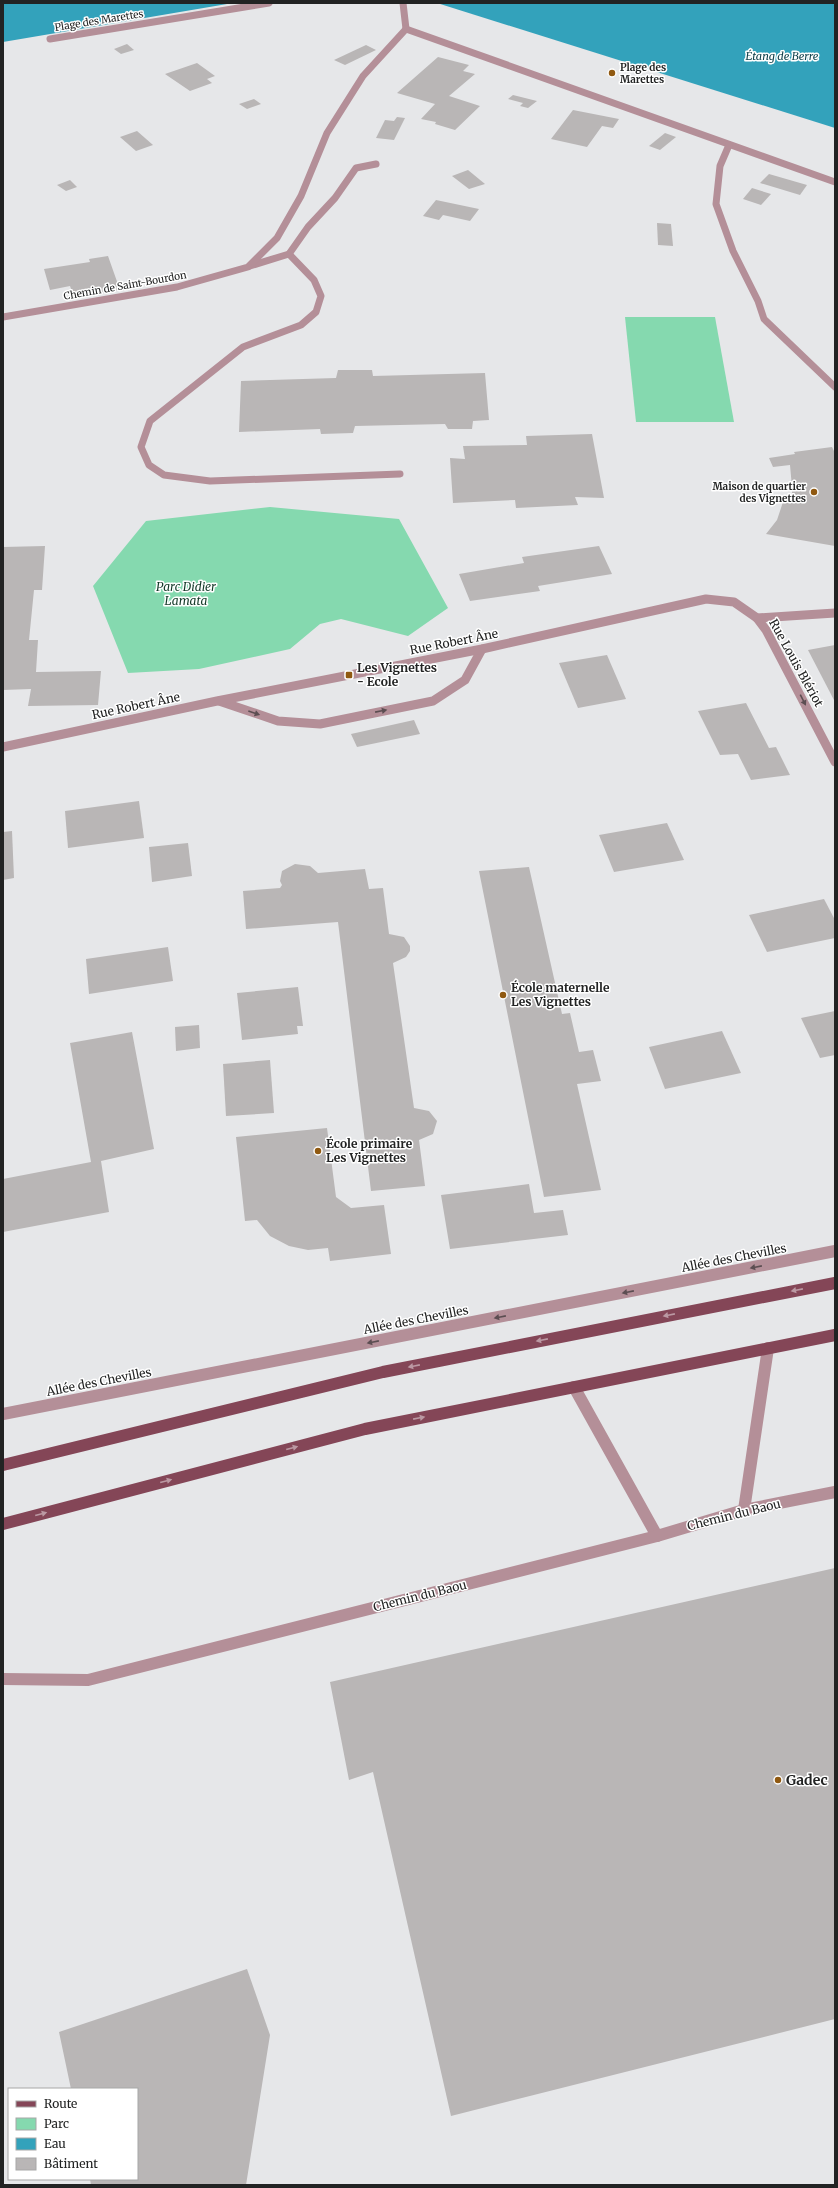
<svg xmlns="http://www.w3.org/2000/svg" width="838" height="2188" font-family="Merriweather,serif">
  <rect width="100%" height="100%" fill="#e6e7e9"/>
  <g fill="#85d9af">
    <polygon points="625,317 715,317 734,422 636,422"/>
    <polygon points="270,507 399,519 448,608 408,636 341,619 320,624 290,649 199,669 128,673 93,586 146,521"/>
  </g>
  <g fill="#33a2bb">
    <polygon points="3,3 233,3 3,42"/>
    <polygon points="437,3 835,3 835,128"/>
  </g>
  <g fill="#b9b6b6">
    <polygon points="127,44 134,50 121,54 114,49"/>
    <polygon points="366,45 376,50 345,65 334,60"/>
    <polygon points="438,57 469,65 463,71 475,74 449,96 480,106 455,130 435,124 436,122 421,119 435,104 397,93"/>
    <polygon points="197,63 215,76 207,79 212,83 190,91 165,74"/>
    <polygon points="513,95 537,101 528,108 520,106 523,103 508,99"/>
    <polygon points="254,99 261,104 247,109 239,104"/>
    <polygon points="573,110 619,119 613,128 602,126 587,147 551,139"/>
    <polygon points="397,117 405,118 394,140 376,138 385,120 394,121"/>
    <polygon points="137,131 153,145 136,151 120,137"/>
    <polygon points="665,133 676,137 660,150 649,146"/>
    <polygon points="468,170 485,184 469,189 452,176"/>
    <polygon points="769,174 807,185 800,195 760,183"/>
    <polygon points="70,180 77,187 66,191 57,185"/>
    <polygon points="752,188 771,194 761,205 743,199"/>
    <polygon points="436,200 479,209 470,221 443,215 439,220 423,216"/>
    <polygon points="657,223 671,224 673,246 658,245"/>
    <polygon points="108,256 120,290 74,297 70,286 50,290 44,269 90,262 89,259"/>
    <polygon points="338,370 372,370 373,376 485,373 489,420 473,421 472,429 448,429 445,424 355,426 353,433 321,434 320,429 239,432 241,381 336,378"/>
    <polygon points="592,434 604,498 575,497 578,505 516,508 515,500 453,503 450,458 465,459 463,446 527,445 526,436"/>
    <polygon points="832,447 835,453 835,546 766,534 777,520 784,499 792,499 792,487 790,465 773,467 769,458 795,454 794,452"/>
    <polygon points="45,546 42,590 34,590 29,640 38,640 36,672 101,671 98,705 28,706 31,689 3,690 3,547"/>
    <polygon points="599,546 612,574 538,586 540,591 470,601 459,574 524,563 522,557"/>
    <polygon points="835,645 835,702 808,650"/>
    <polygon points="607,655 626,699 578,708 559,663"/>
    <polygon points="746,703 769,748 776,747 790,775 751,780 738,754 720,755 698,711"/>
    <polygon points="414,720 420,734 357,747 351,734"/>
    <polygon points="139,801 144,838 68,848 65,811"/>
    <polygon points="667,823 684,860 614,872 599,835"/>
    <polygon points="12,831 14,878 3,880 3,832"/>
    <polygon points="188,843 192,876 152,882 149,847"/>
    <polygon points="295,864 310,866 318,873 365,869 369,889 383,888 389,934 404,937 410,946 410,951 406,957 393,963 414,1108 429,1111 437,1121 433,1134 419,1140 425,1186 371,1191 338,922 246,929 243,891 280,888 282,885 280,881 282,871"/>
    <polygon points="529,867 562,1014 570,1013 579,1052 593,1050 601,1081 577,1084 601,1190 544,1197 479,871"/>
    <polygon points="824,899 835,920 835,938 767,952 749,915"/>
    <polygon points="168,947 173,981 89,994 86,959"/>
    <polygon points="298,987 303,1026 297,1026 298,1034 242,1040 237,993"/>
    <polygon points="835,1011 835,1055 820,1058 801,1018"/>
    <polygon points="199,1025 200,1048 176,1051 175,1027"/>
    <polygon points="722,1031 741,1073 665,1089 649,1047"/>
    <polygon points="132,1032 154,1149 101,1161 109,1212 3,1232 3,1179 91,1162 70,1043"/>
    <polygon points="270,1060 274,1113 226,1116 223,1064"/>
    <polygon points="327,1128 336,1197 351,1208 384,1205 391,1254 330,1261 328,1248 308,1250 289,1246 270,1236 257,1220 245,1221 236,1137"/>
    <polygon points="529,1184 534,1213 563,1210 568,1235 450,1249 441,1195"/>
    <polygon points="835,1568 835,2019 451,2116 373,1772 349,1780 330,1682"/>
    <polygon points="247,1969 270,2035 246,2185 91,2185 90,2179 137,2179 137,2089 71,2089 59,2032"/>
  </g>
  <g fill="none" stroke-linecap="round" stroke-linejoin="round">
    <g stroke="#b48f98" stroke-width="7">
      <polyline points="403,3 406,29"/>
      <polyline points="406,29 835,182"/>
      <polyline points="50,39 269,3"/>
      <polyline points="729,145 720,166 716,204 733,251 758,301 764,319 835,387"/>
      <polyline points="289,254 314,280 321,296 316,312 301,325 243,347 150,421 141,447 149,465 164,475 210,481 400,474"/>
      <polyline points="250,266 289,254 308,227 335,198 356,168 376,164"/>
      <polyline points="3,317 177,287 248,267 277,238 301,196 327,133 363,76 406,29"/>
    </g>
    <g stroke="#b48f98" stroke-width="9">
      <polyline points="757,618 766,630 835,762"/>
      <polyline points="219,701 278,721 320,724 433,701 465,680 482,649"/>
      <polyline points="3,747 217,701 482,649 706,599 734,602 757,618 835,613"/>
    </g>
    <g stroke="#b48f98" stroke-width="12">
      <polyline points="574,1387 657,1536"/>
      <polyline points="3,1414 835,1251"/>
      <polyline points="744,1510 768,1348"/>
      <polyline points="3,1679 88,1680 657,1536 744,1510 835,1492"/>
    </g>
    <g stroke="#844657" stroke-width="12">
      <polyline points="3,1465 383,1372 835,1283"/>
      <polyline points="3,1524 365,1429 835,1335"/>
    </g>
  </g>
  <defs><path id="oneway-solid" d="M-6-.8H1V-3.2L6.5 0L1 3.2V.8H-6Z"/></defs>
  <g fill="#5c4e52">
    <use href="#oneway-solid" transform="translate(803 700) rotate(63)"/>
    <use href="#oneway-solid" transform="translate(381 711) rotate(-11)"/>
    <use href="#oneway-solid" transform="translate(254 713) rotate(19)"/>
    <use href="#oneway-solid" transform="translate(756 1267) rotate(169)"/>
    <use href="#oneway-solid" transform="translate(628 1292) rotate(169)"/>
    <use href="#oneway-solid" transform="translate(500 1317) rotate(169)"/>
    <use href="#oneway-solid" transform="translate(373 1342) rotate(169)"/>
  </g>
  <g fill="#bb99a3">
    <use href="#oneway-solid" transform="translate(797 1290) rotate(169)"/>
    <use href="#oneway-solid" transform="translate(669 1315) rotate(169)"/>
    <use href="#oneway-solid" transform="translate(542 1340) rotate(169)"/>
    <use href="#oneway-solid" transform="translate(414 1366) rotate(169)"/>
    <use href="#oneway-solid" transform="translate(419 1418) rotate(-11)"/>
    <use href="#oneway-solid" transform="translate(292 1448) rotate(-15)"/>
    <use href="#oneway-solid" transform="translate(166 1481) rotate(-15)"/>
    <use href="#oneway-solid" transform="translate(41 1514) rotate(-15)"/>
  </g>
  <g fill="#905911" stroke="#fff" stroke-width="1.5">
    <circle cx="612" cy="73" r="4"/>
    <circle cx="814" cy="492" r="4"/>
    <rect x="345" y="671" width="8" height="8" rx="2"/>
    <circle cx="503" cy="995" r="4"/>
    <circle cx="318" cy="1151" r="4"/>
    <circle cx="778" cy="1780" r="4"/>
  </g>
  <g text-anchor="middle" stroke-width="3" stroke-linejoin="round" paint-order="stroke">
    <g font-size="10" fill="#222323" stroke="#fff">
      <text transform="translate(99 20) rotate(-9)" y="4">Plage des Marettes</text>
      <text transform="translate(125 285) rotate(-10)" y="4">Chemin de Saint-Bourdon</text>
    </g>
    <g font-size="10" font-weight="bold" fill="#222323" stroke="#fff" text-anchor="start">
      <text x="620" y="71">Plage des<tspan x="620" dy="12">Marettes</tspan></text>
      <text x="806" y="490" text-anchor="end">Maison de quartier<tspan x="806" dy="12">des Vignettes</tspan></text>
    </g>
    <g font-size="11" font-style="italic" fill="#10404b" stroke="#fff">
      <text x="782" y="60">Étang de Berre</text>
    </g>
    <g font-size="12" font-style="italic" fill="#133928" stroke="#fff">
      <text x="186" y="591">Parc Didier<tspan x="186" dy="14">Lamata</tspan></text>
    </g>
    <g font-size="12" fill="#222323" stroke="#fff">
      <text transform="translate(454 642) rotate(-11)" y="4">Rue Robert Âne</text>
      <text transform="translate(796 663) rotate(61)" y="4">Rue Louis Blériot</text>
      <text transform="translate(136 706) rotate(-12)" y="4">Rue Robert Âne</text>
      <text transform="translate(734 1258) rotate(-11)" y="4">Allée des Chevilles</text>
      <text transform="translate(416 1320) rotate(-11)" y="4">Allée des Chevilles</text>
      <text transform="translate(99 1382) rotate(-11)" y="4">Allée des Chevilles</text>
      <text transform="translate(734 1515) rotate(-14)" y="4">Chemin du Baou</text>
      <text transform="translate(420 1596) rotate(-14)" y="4">Chemin du Baou</text>
    </g>
    <g font-size="12" font-weight="bold" fill="#222323" stroke="#fff" text-anchor="start">
      <text x="357" y="672">Les Vignettes<tspan x="357" dy="14">- Ecole</tspan></text>
      <text x="511" y="992">École maternelle<tspan x="511" dy="14">Les Vignettes</tspan></text>
      <text x="326" y="1148">École primaire<tspan x="326" dy="14">Les Vignettes</tspan></text>
    </g>
    <g font-size="14" font-weight="bold" fill="#222323" stroke="#fff" text-anchor="start">
      <text x="786" y="1785">Gadec</text>
    </g>
  </g>
  <rect width="838" height="2188" fill="none" stroke="#222323" stroke-width="8"/>
  <rect x="8" y="2088" width="130" height="92" fill="#ffffff" stroke="#a7a7a7"/>
  <rect x="16" y="2101" width="20" height="6" fill="#844657" stroke="#a7a7a7"/>
  <text x="44" y="2108" font-size="12" fill="#222323">Route</text>
  <rect x="16" y="2118" width="20" height="12" fill="#85d9af" stroke="#a7a7a7"/>
  <text x="44" y="2128" font-size="12" fill="#222323">Parc</text>
  <rect x="16" y="2138" width="20" height="12" fill="#33a2bb" stroke="#a7a7a7"/>
  <text x="44" y="2148" font-size="12" fill="#222323">Eau</text>
  <rect x="16" y="2158" width="20" height="12" fill="#b9b6b6" stroke="#a7a7a7"/>
  <text x="44" y="2168" font-size="12" fill="#222323">Bâtiment</text>
</svg>
